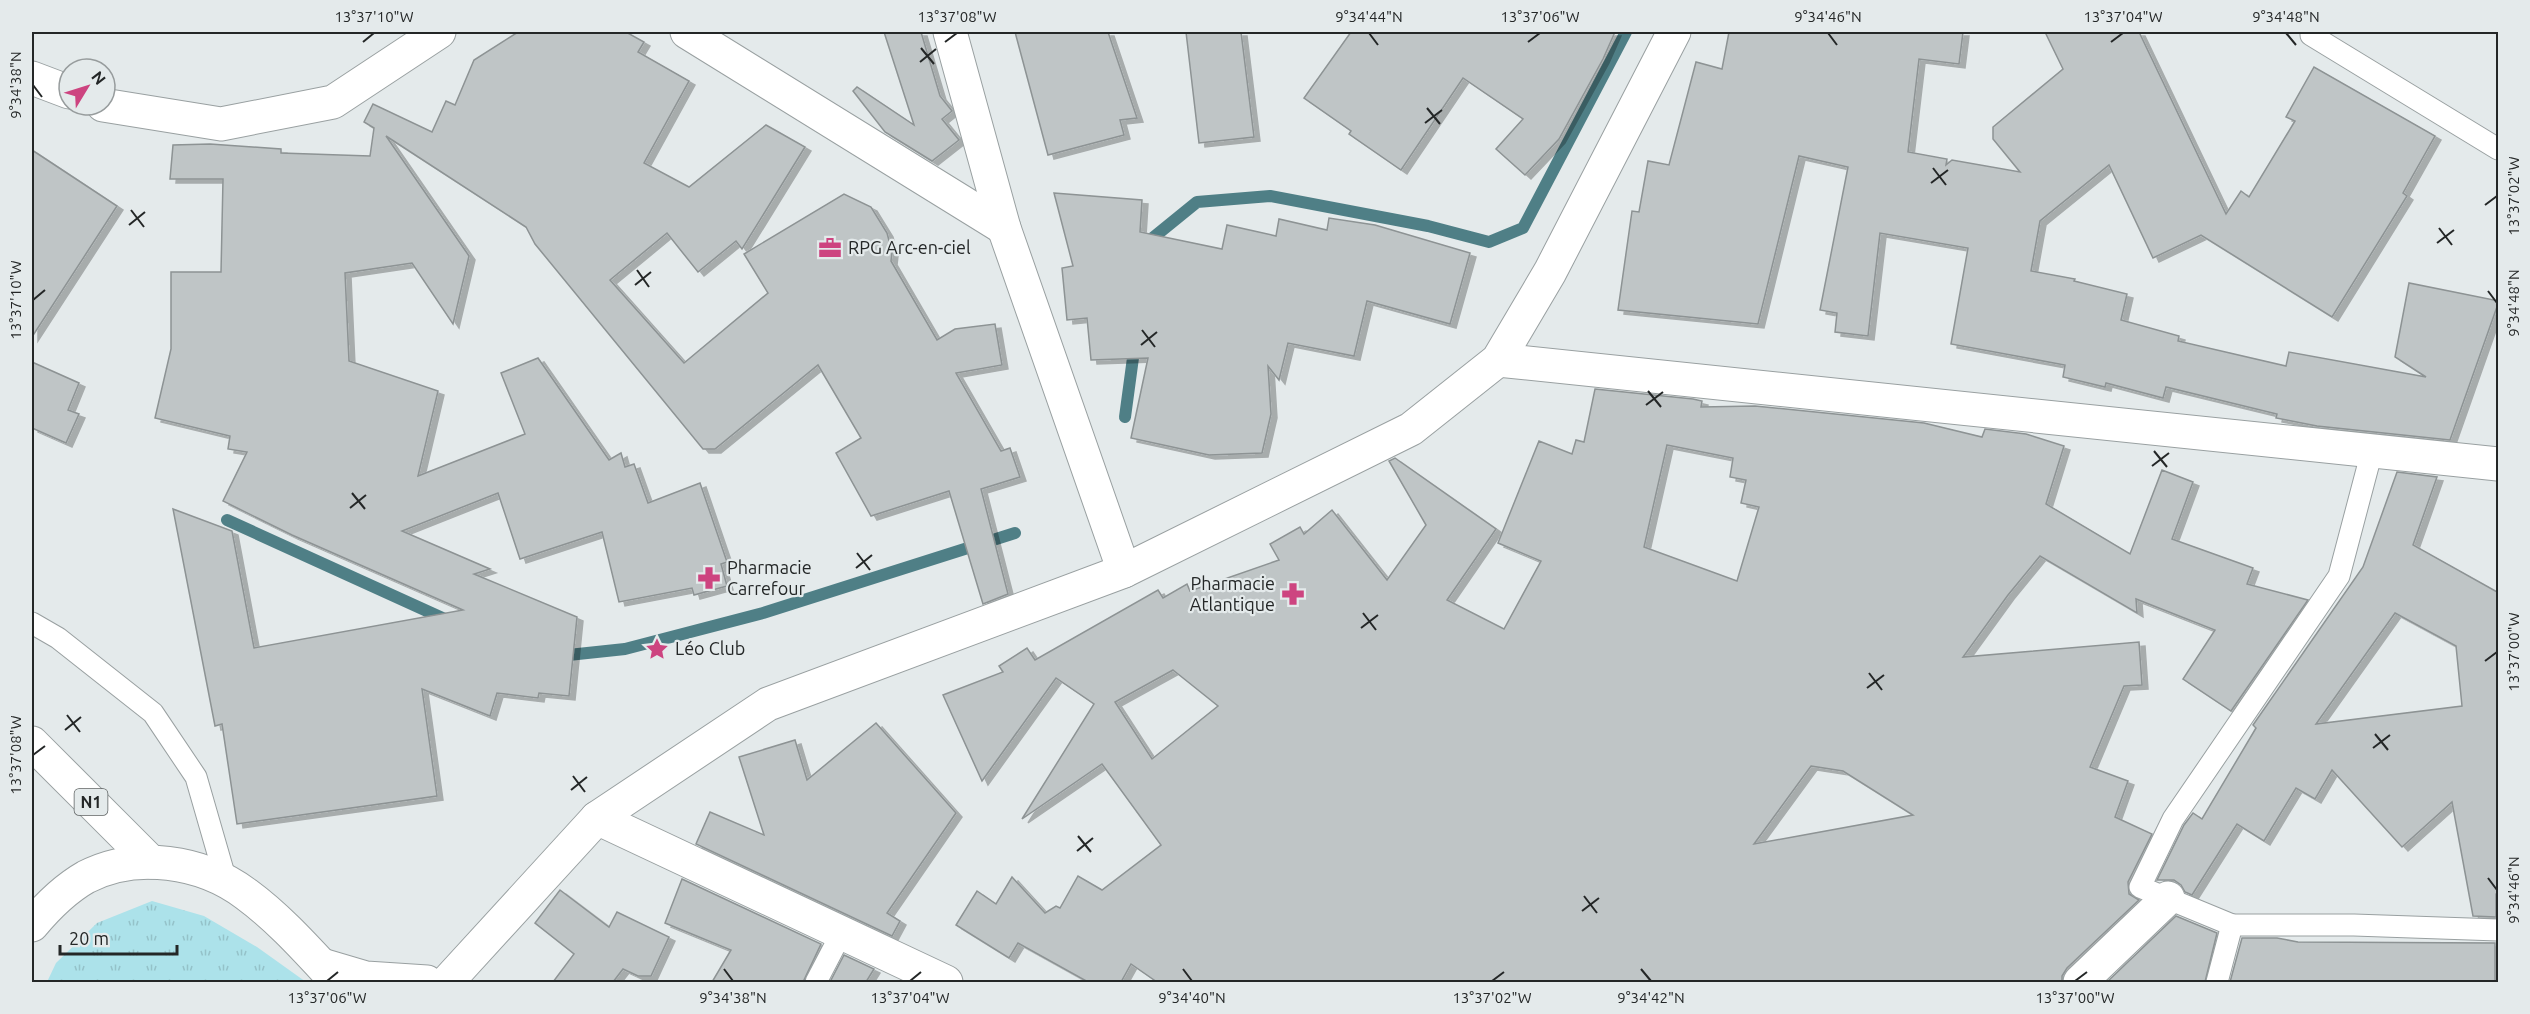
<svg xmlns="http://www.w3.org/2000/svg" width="2530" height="1014" font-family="Ubuntu,sans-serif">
  <defs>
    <pattern id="grass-tufts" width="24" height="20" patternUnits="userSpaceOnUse" patternTransform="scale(1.5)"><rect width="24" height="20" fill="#ace2ea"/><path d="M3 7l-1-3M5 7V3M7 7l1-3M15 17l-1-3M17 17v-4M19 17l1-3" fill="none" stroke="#94c2c9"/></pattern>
    <filter id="shadow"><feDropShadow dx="6" dy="4" stdDeviation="0" flood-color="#0004"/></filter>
  </defs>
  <rect width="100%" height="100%" fill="#e4eaeb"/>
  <polygon fill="url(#grass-tufts)" points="152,901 204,916 257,947 306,982 47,982 56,963 97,923"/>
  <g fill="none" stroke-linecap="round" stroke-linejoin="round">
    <g stroke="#4f7f86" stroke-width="12">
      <polyline points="1148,246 1149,241 1197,202 1270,196 1428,226 1489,242 1523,228 1626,32"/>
      <polyline points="1125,417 1135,343"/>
      <polyline points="227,520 449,621"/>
      <polyline points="559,656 625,649 763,613 1015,533"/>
    </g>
  </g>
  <g fill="#bfc5c6" stroke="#8d9394" stroke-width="1.5" fill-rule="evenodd" filter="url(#shadow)">
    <polygon points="518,32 626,32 644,42 638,52 689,81 644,163 689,187 766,125 805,147 742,249 736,241 698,272 667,233 610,280 684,363 768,293 744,254 844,194 871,207 887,233 892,252 891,261 937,340 955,329 995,324 1002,365 956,373 1001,451 1010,448 1020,477 981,489 1008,594 983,604 949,491 871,516 836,453 861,438 818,365 715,449 703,449 535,244 526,227 386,136 469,256 453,324 412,263 345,273 349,361 438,391 418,476 525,434 501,373 538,358 609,460 621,453 625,467 634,464 648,503 700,483 727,562 721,564 727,586 694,595 692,588 619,602 602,532 520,559 498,493 402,531 490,569 474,574 577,617 569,696 539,693 538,698 497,693 490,716 422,689 437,796 237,824 222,724 215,726 173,509 232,531 254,648 463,610 292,535 223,501 247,452 228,449 230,436 155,418 171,349 171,272 221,272 223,179 170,179 173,145 210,144 281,149 281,153 370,156 374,128 364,122 373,104 432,132 446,101 455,105 474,60"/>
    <polygon points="884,32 921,32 940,96 952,111 942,119 959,140 932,161 885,132 853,91 857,87 914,125"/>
    <polygon points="1015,32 1108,32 1137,118 1120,120 1124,135 1048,155"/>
    <polygon points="1186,32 1241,32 1254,137 1199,143"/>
    <polygon points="1351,32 1615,32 1603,59 1559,139 1525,175 1496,149 1523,119 1463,78 1401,170 1349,134 1351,131 1304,98"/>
    <polygon points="1729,32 1963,32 1959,64 1919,59 1908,152 1947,159 1946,165 1952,160 2020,172 1993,139 1993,127 2063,69 2045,32 2139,32 2226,214 2241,191 2249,197 2295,121 2286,117 2314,67 2435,136 2403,193 2407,196 2332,317 2201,235 2153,258 2109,165 2040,221 2031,271 2075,279 2074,281 2127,294 2121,320 2179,336 2178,341 2286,366 2289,352 2426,377 2395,357 2409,283 2499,301 2450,440 2317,426 2276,418 2277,414 2166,387 2163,398 2106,383 2105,387 2063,377 2065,365 1951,344 1968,248 1880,233 1868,336 1835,332 1837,313 1820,310 1848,167 1799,156 1758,324 1618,310 1632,211 1639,212 1648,161 1669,165 1696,62 1722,69"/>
    <polygon points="32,150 117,206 32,337"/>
    <polygon points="1054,193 1142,200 1140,232 1222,249 1227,225 1276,236 1279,219 1327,230 1329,218 1375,225 1470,253 1450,324 1367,301 1354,356 1288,343 1279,380 1268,366 1271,414 1262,453 1209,455 1131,438 1148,358 1091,360 1087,318 1067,320 1062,268 1073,266"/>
    <polygon points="32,362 79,383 68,410 79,414 66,443 32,428"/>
    <path d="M1595,389L1693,399L1702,401L1701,407L1755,406L1924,423L1982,437L1985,429L2026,434L2064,446L2046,504L2130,554L2162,470L2193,482L2172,539L2253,568L2247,584L2308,600L2231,711L2183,679L2215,630L2136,599L2137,613L2040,556L2008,595L1963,657L2139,642L2142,685L2124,686L2090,767L2128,781L2115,817L2152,834L2128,882L2129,894L2139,900L2067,968L2062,976V982H1157L1131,964L1121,982H1088L1018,943L1009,958L956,925L977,891L996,904L1012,877L1045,913L1056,906L1060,908L1078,876L1102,890L1161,845L1102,764L1022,819L1094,704L1056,678L982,781L943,695L1003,672L999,666L1027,648L1035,660L1158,590L1163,598L1187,584L1190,591L1279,560L1270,544L1300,527L1304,534L1332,510L1387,580L1426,525L1389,461L1395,458L1496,529L1447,600L1504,629L1541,561L1498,543L1539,441L1572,454L1576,440L1584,442ZM1667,445L1733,458L1730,477L1746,480L1741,503L1759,507L1737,581L1644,547ZM1173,670L1218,706L1152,759L1115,702ZM1811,766L1843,771L1913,815L1754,844Z"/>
    <path d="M2397,472L2437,477L2413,545L2499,593V893L2496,894V917L2473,916L2452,802L2402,847L2332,770L2315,799L2296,788L2264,841L2237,824L2192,895L2185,892L2181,885L2174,880H2157L2184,825L2193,813L2202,819L2256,728L2253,725L2363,567ZM2395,613L2456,646L2462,706L2316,724Z"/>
    <polygon points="876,723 956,813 887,913 900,921 892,936 696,844 710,812 764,835 739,757 795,740 807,780"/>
    <polygon points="682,879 821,944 803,982 712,982 731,950 665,923"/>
    <polygon points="560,890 609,927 617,912 669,937 651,976 638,976 623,969 613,982 553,982 574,954 535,923"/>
    <polygon points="2176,916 2217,933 2205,982 2107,982"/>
    <polygon points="2242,938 2277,938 2298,942 2495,943 2495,982 2230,982"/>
    <polygon points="844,955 874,969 866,982 830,982"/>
  </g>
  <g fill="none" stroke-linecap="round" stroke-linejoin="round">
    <g stroke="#99a0a1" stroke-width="23">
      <g id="service">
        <polyline points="2311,32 2311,35 2498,149"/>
        <polyline points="32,623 58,638 153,713 196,777 226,881"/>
        <polyline points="2232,925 2140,887 2173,819 2339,576 2372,451"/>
        <polyline points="816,982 841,934"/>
        <polyline points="2217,982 2232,925 2354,925 2498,930"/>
      </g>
    </g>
    <g stroke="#99a0a1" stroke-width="35">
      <g id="minor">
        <polyline points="687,32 1004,228"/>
        <polyline points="950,32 1004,228 1124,571"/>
        <polyline points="32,78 69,92"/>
        <polyline points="103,105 221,124 333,102 439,32"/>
        <polyline points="1498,360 2498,464"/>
        <polyline points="597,818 946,982"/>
        <polyline points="322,965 366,978 427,982"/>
        <polyline points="447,982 597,818 768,704 1124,571 1411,429 1498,360 1550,272 1674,32"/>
        <polyline points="2080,982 2168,898"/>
      </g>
    </g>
    <g stroke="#99a0a1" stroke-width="35">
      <g id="trunk">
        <polyline points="32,743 151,862"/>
        <path d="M32,925C47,907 65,889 86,877C136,851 202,861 246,894C280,919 308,951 337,982"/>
      </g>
    </g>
    <use href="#service" stroke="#fff" stroke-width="21"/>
    <use href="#minor" stroke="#fff" stroke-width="33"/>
    <use href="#trunk" stroke="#fff" stroke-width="33"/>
  </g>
  <path fill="none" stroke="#242727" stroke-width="2" d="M1369,33L1378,45M1828,33L1837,45M2286,33L2296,45M363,42L374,33M945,42L957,33M1528,42L1540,33M2111,42L2123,33M921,48L934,64M920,62L936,49M33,85L42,97M1427,108L1440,124M1425,123L1442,110M1933,168L1946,185M1931,183L1948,170M2485,205L2497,196M131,210L144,227M129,225L145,212M2439,228L2452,245M2437,243L2454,230M637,270L649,287M635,285L651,272M2488,291L2497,303M33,300L45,290M1142,330L1155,347M1141,345L1157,332M1648,391L1661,407M1646,405L1663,392M2154,451L2167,467M2152,466L2169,453M352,493L365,509M350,508L366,495M857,553L870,570M856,568L872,555M1363,613L1376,630M1361,628L1378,615M2485,661L2497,652M1869,673L1882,690M1867,688L1884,675M67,715L80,732M65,730L81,717M2375,734L2388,750M2373,748L2390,735M33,755L45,746M573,776L585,792M571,790L587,777M1078,836L1091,852M1077,851L1093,838M2488,878L2497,890M1584,896L1597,913M1582,911L1599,898M724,969L733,981M1183,969L1192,981M1641,969L1651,981M327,981L338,972M910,981L921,972M1492,981L1504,972M2075,981L2087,972"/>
  <defs>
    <g id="office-bare" transform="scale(1.8)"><path d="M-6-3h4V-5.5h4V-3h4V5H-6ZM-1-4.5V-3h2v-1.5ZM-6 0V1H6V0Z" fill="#cd4480" stroke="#e4eaeb" stroke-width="2.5" paint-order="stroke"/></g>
    <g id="pharmacy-bare" transform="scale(1.8)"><path d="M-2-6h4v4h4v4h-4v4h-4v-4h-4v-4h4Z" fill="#cd4480" stroke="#e4eaeb" stroke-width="2.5" paint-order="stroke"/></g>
    <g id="sight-bare" transform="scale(1.8)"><path d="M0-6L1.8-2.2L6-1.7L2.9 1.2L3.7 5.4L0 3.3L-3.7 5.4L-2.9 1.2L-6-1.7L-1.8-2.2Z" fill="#cd4480" stroke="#e4eaeb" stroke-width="2.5" paint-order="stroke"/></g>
  </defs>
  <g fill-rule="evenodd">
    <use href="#office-bare" x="830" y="248"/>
    <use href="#pharmacy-bare" x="709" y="578"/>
    <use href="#pharmacy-bare" x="1293" y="594"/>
    <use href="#sight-bare" x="657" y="649"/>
  </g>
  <g text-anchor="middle" stroke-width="4.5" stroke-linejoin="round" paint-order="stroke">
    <rect fill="#e4eaeb" stroke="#5e6262" stroke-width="1.5" x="74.5" y="789" width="33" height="26" rx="4.5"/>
    <g font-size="16" font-weight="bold" fill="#242727">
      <text x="91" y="808">N1</text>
    </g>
    <g font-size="18" fill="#242727" stroke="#e4eaeb" text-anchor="start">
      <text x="848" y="254">RPG Arc-en-ciel</text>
      <text x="727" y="574">Pharmacie<tspan x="727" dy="21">Carrefour</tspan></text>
      <text x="1275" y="590" text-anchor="end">Pharmacie<tspan x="1275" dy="21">Atlantique</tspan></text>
      <text x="675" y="655">Léo Club</text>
    </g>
  </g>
  <rect width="2530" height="1014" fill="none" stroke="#e4eaeb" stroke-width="66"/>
  <g transform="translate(87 87) rotate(52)"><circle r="28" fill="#e4eaeb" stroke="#979c9d" stroke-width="1.5"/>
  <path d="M0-4.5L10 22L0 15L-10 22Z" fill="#cd4480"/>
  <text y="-9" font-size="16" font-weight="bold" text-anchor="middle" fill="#242727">N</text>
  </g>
  <path d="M60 945v9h117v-9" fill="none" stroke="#242727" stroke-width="3"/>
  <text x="69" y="945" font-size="18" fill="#242727" stroke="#e4eaeb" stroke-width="4.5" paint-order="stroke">20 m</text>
  <rect x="33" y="33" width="2464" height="948" fill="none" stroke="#242727" stroke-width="2"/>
  <g font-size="15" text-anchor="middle" fill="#242727">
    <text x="374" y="22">13°37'10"W</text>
    <text x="957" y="22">13°37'08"W</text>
    <text x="1369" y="22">9°34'44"N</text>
    <text x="1540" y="22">13°37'06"W</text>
    <text x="1828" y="22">9°34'46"N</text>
    <text x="2123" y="22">13°37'04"W</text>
    <text x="2286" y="22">9°34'48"N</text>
    <text transform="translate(16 85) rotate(-90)" y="5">9°34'38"N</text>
    <text transform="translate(2514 196) rotate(-90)" y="5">13°37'02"W</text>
    <text transform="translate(16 300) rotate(-90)" y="5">13°37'10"W</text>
    <text transform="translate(2514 303) rotate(-90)" y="5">9°34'48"N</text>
    <text transform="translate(2514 652) rotate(-90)" y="5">13°37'00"W</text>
    <text transform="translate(16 755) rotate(-90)" y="5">13°37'08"W</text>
    <text transform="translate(2514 890) rotate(-90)" y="5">9°34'46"N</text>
    <text x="327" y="1003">13°37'06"W</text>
    <text x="733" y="1003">9°34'38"N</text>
    <text x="910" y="1003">13°37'04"W</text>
    <text x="1192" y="1003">9°34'40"N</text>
    <text x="1492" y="1003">13°37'02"W</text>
    <text x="1651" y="1003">9°34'42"N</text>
    <text x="2075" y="1003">13°37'00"W</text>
  </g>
</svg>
